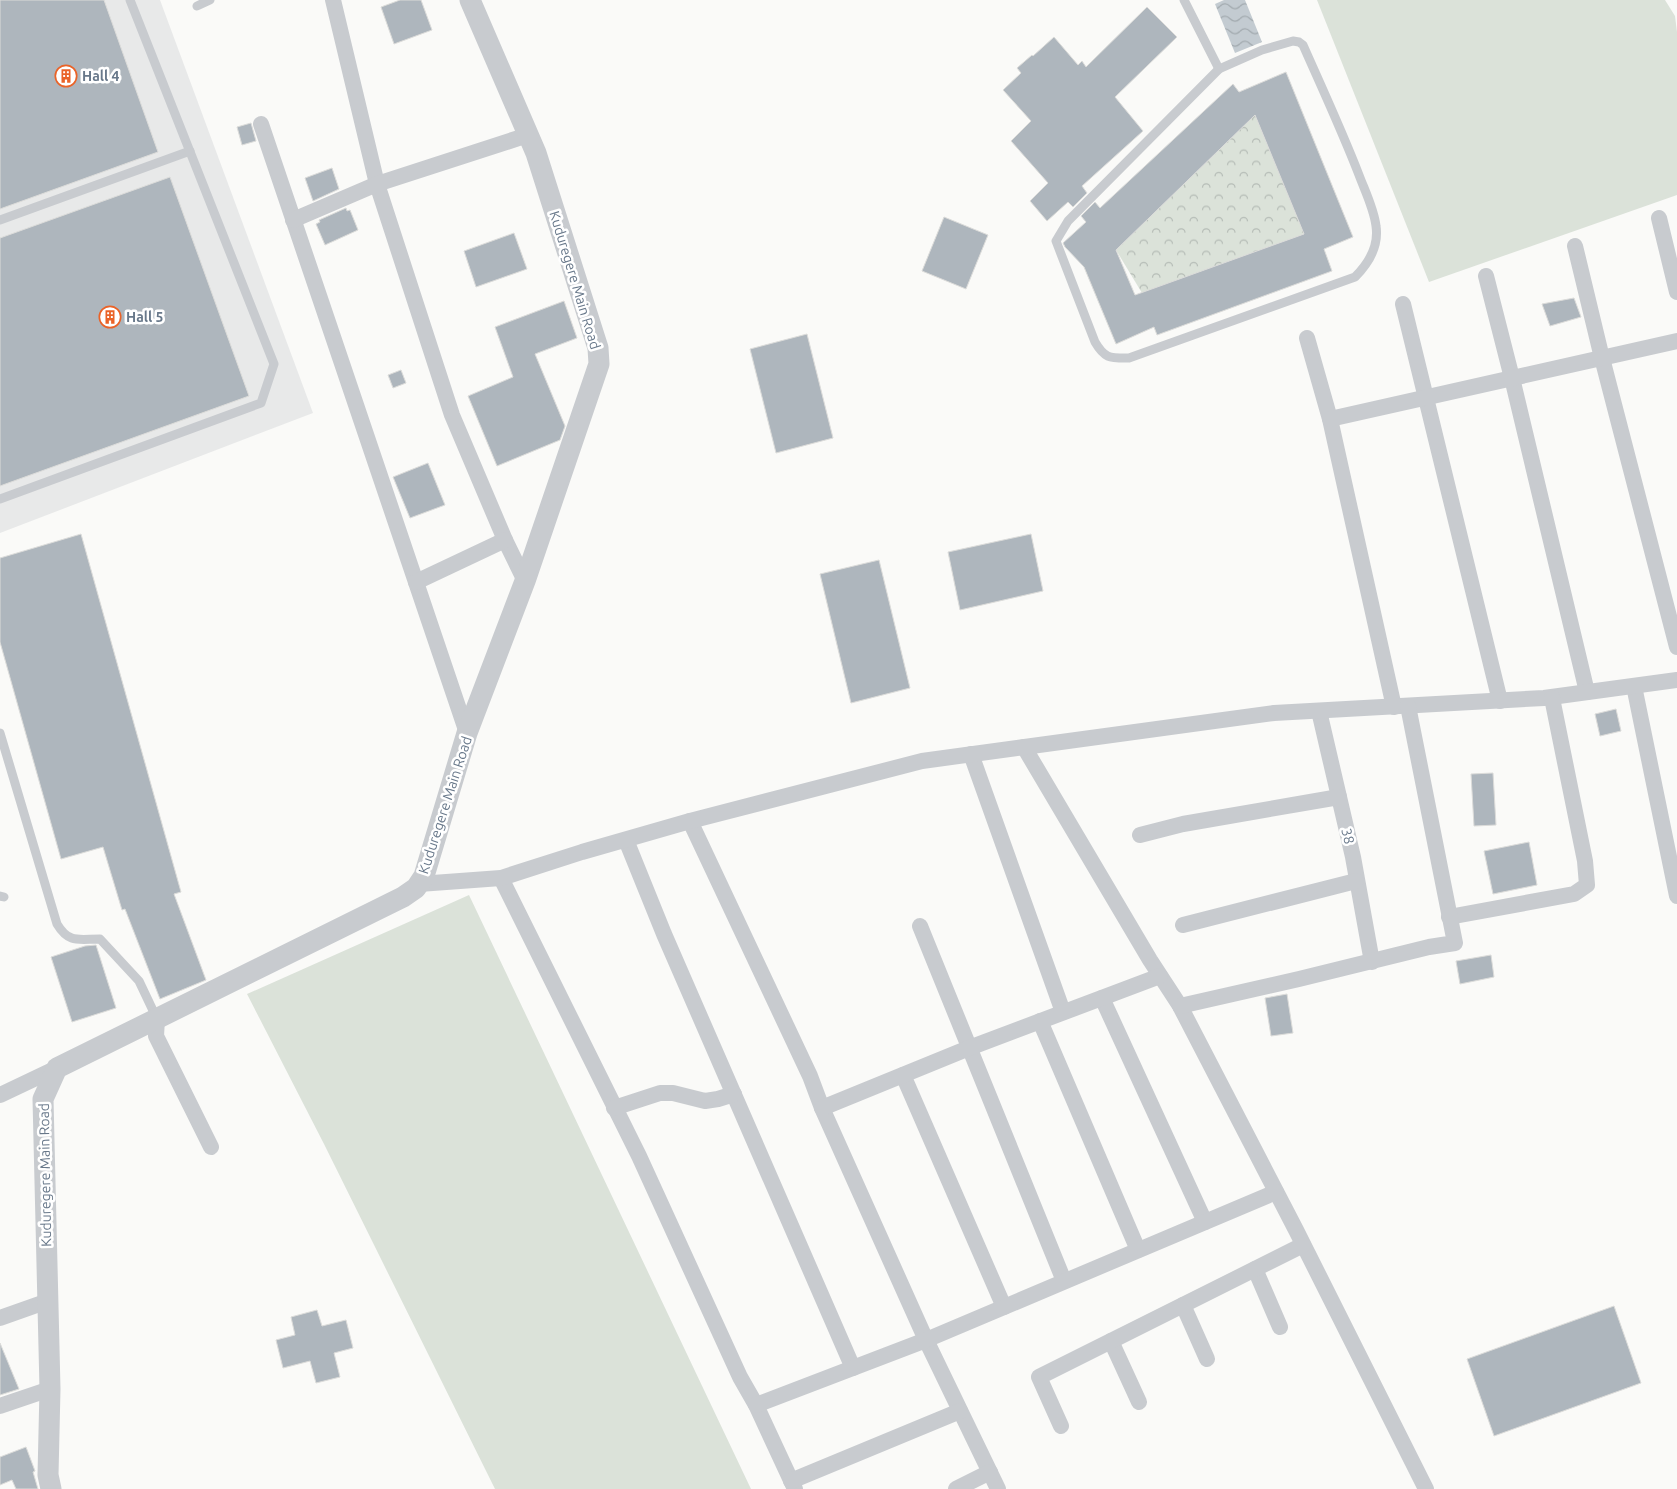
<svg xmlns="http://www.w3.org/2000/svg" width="1677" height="1489" font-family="Ubuntu,sans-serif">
  <defs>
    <pattern id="forest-crowns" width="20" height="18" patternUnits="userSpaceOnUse" patternTransform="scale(1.25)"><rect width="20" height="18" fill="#dbe2d9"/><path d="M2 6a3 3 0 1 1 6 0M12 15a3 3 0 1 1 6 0" fill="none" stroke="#b5bcb6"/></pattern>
    <pattern id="water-waves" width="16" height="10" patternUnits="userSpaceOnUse" patternTransform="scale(1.25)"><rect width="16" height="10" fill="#c3cbd1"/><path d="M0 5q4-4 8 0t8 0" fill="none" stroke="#a2aaaf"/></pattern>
  </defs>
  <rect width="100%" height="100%" fill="#fafaf8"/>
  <polygon fill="#e8e9e9" points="0,0 160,0 313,413 0,533"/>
  <g fill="#dbe2d9">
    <polygon points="1317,0 1665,0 1675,16 1677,32 1677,195 1429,282"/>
    <polygon points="469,895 751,1489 495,1489 324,1144 247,994"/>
  </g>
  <polygon fill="url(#forest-crowns)" points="1255,115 1304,234 1142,293 1116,250"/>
  <polygon fill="url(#water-waves)" points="1224,0 1245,0 1262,42 1235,53 1215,4"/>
  <g fill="#aeb6bd" stroke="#dcdcda" fill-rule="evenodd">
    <polygon points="0,0 104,0 158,152 0,209"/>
    <polygon points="400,0 421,0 432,30 394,44 381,7"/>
    <polygon points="1147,7 1177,37 1115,97 1143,131 1082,186 1087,193 1073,207 1068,202 1047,221 1030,201 1048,183 1011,141 1031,121 1003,90 1021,73 1017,68 1032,55 1033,56 1054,37 1078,65 1082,61 1086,67"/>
    <path d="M1286,72L1353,237L1324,249L1332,271L1157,335L1154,327L1116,344L1084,267L1065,247L1063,243L1086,222L1081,216L1095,202L1100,208L1233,84L1239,92ZM1255,115L1304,234L1135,295L1116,250Z"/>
    <polygon points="251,123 256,141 242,145 237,127"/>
    <polygon points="332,168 339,189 313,201 305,178"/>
    <polygon points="170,177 249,396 0,486 0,238"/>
    <polygon points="346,208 347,211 350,210 358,230 325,245 316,224 320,222 319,220"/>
    <polygon points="944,217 988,235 966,289 922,271"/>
    <polygon points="514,233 527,269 476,287 464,251"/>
    <polygon points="1574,298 1581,317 1550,326 1542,304"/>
    <polygon points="564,301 577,338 535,354 565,426 560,440 497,466 468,396 513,377 495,327"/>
    <polygon points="807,334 833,438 776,453 750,349"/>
    <polygon points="401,370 406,383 393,388 388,375"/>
    <polygon points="428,463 445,505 410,518 393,477"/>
    <polygon points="81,534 181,892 174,894 206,980 160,999 125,909 122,910 103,847 61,859 0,642 0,558"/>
    <polygon points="1031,534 1043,591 960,610 948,552"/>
    <polygon points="879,560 910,688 851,703 820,574"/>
    <polygon points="1616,709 1621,731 1600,736 1595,714"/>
    <polygon points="1493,773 1496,825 1474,826 1471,774"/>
    <polygon points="1529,842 1537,885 1493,894 1484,851"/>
    <polygon points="96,945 116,1008 72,1022 51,957 85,946"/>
    <polygon points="1491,955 1494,977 1460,984 1456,961"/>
    <polygon points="1287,994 1293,1033 1271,1036 1265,998"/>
    <polygon points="1614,1306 1641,1383 1494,1436 1467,1359"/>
    <polygon points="317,1310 322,1326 346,1320 353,1348 334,1353 340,1377 316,1383 310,1361 283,1368 276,1340 295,1335 291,1317"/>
    <polygon points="0,1343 19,1389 0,1395"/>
    <polygon points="26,1447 35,1471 33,1472 38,1489 16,1489 12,1480 0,1485 0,1457"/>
  </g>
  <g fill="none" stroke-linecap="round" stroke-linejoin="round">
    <g stroke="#c8cbcf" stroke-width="9">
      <polyline points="1184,0 1219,69"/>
      <polyline points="197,6 210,0"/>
      <path d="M1293,41L1299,42L1303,45C1322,88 1342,131 1359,175C1365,191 1374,209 1376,226C1379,246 1369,263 1355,277L1129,358C1110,358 1105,359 1095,342L1056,241L1068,221L1219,69L1262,50Z"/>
      <polyline points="0,220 190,151"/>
      <polyline points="0,499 261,403 274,364 130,0"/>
      <path d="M0,733L57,924C69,944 79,939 100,939L139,981L157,1019"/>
      <polyline points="0,896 4,897"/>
    </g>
    <g stroke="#c8cbcf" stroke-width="16">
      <polyline points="333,0 377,184 452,415 505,540 525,581"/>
      <polyline points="261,124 467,733"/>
      <polyline points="1659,218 1677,292"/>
      <polyline points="293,220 377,184 528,135"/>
      <polyline points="1575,246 1602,358 1677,647"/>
      <polyline points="1486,276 1512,378 1587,692"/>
      <polyline points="1403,304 1500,701"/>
      <polyline points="1307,338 1330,419 1394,707"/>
      <polyline points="1330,419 1677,341"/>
      <polyline points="416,582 505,540"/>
      <polyline points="1634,686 1677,896"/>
      <polyline points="1319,711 1353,857 1372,962"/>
      <polyline points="1024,747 1150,960 1180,1006 1296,1230 1426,1489"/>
      <polyline points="971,754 1063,1012"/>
      <polyline points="690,821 810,1076 822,1108 926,1340 998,1489"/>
      <polyline points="1140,835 1183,824 1339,797"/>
      <polyline points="626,840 664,934 853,1368"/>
      <polyline points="501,878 639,1156 740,1377 756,1405 795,1489"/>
      <polyline points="419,884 501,878 582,852 690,821 922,761 1274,713 1544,698 1677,680"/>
      <polyline points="1449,917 1574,894 1587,885 1585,861 1552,698"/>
      <polyline points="1183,925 1356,881"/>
      <polyline points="920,926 1064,1281"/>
      <polyline points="1102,998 1205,1222"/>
      <polyline points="1180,1006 1299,979 1429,947 1455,943 1408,706"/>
      <polyline points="157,1019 156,1036 211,1147"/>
      <polyline points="1040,1021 1138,1250"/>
      <polyline points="903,1075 1004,1307"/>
      <polyline points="0,1095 57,1068"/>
      <polyline points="614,1108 660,1093 673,1093 705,1101 718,1099 734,1094"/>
      <polyline points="822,1108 969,1048 1160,976"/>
      <polyline points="1255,1269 1280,1327"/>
      <polyline points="1183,1305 1207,1359"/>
      <polyline points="0,1318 48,1301"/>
      <polyline points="1111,1341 1139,1402"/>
      <polyline points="756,1405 926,1340 1276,1192"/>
      <polyline points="0,1406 50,1389"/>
      <polyline points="1061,1426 1039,1377 1303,1245"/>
      <polyline points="791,1481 960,1411"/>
      <polyline points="956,1489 990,1472"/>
    </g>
    <polyline stroke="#c8cbcf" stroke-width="21" points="51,1489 48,1475 50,1389 43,1099 57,1068 403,897 416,888 424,876 467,733 525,581 599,364 598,348 536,153 470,0"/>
  </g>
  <defs>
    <g id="building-ring" transform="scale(1.125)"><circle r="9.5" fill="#fff" stroke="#ea6328" stroke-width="1.5"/><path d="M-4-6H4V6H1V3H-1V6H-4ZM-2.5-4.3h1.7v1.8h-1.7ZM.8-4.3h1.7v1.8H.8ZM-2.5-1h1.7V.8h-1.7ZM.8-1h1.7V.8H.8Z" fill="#ea6328"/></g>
  </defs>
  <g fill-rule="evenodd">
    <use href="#building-ring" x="66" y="76"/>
    <use href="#building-ring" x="110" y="317"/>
  </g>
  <g text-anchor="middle" stroke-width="5" stroke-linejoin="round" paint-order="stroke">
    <g font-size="14" font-weight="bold" fill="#68788a" stroke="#fff" text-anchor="start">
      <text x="82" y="81">Hall 4</text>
      <text x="126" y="322">Hall 5</text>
    </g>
    <g font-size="14" fill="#68788a" stroke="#fff">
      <text transform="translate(575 280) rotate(73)" y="5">Kuduregere Main Road</text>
      <text transform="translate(445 805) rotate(-72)" y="5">Kuduregere Main Road</text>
      <text transform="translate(1348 836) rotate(77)" y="5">38</text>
      <text transform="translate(45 1175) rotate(-91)" y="5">Kuduregere Main Road</text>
    </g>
  </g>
</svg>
